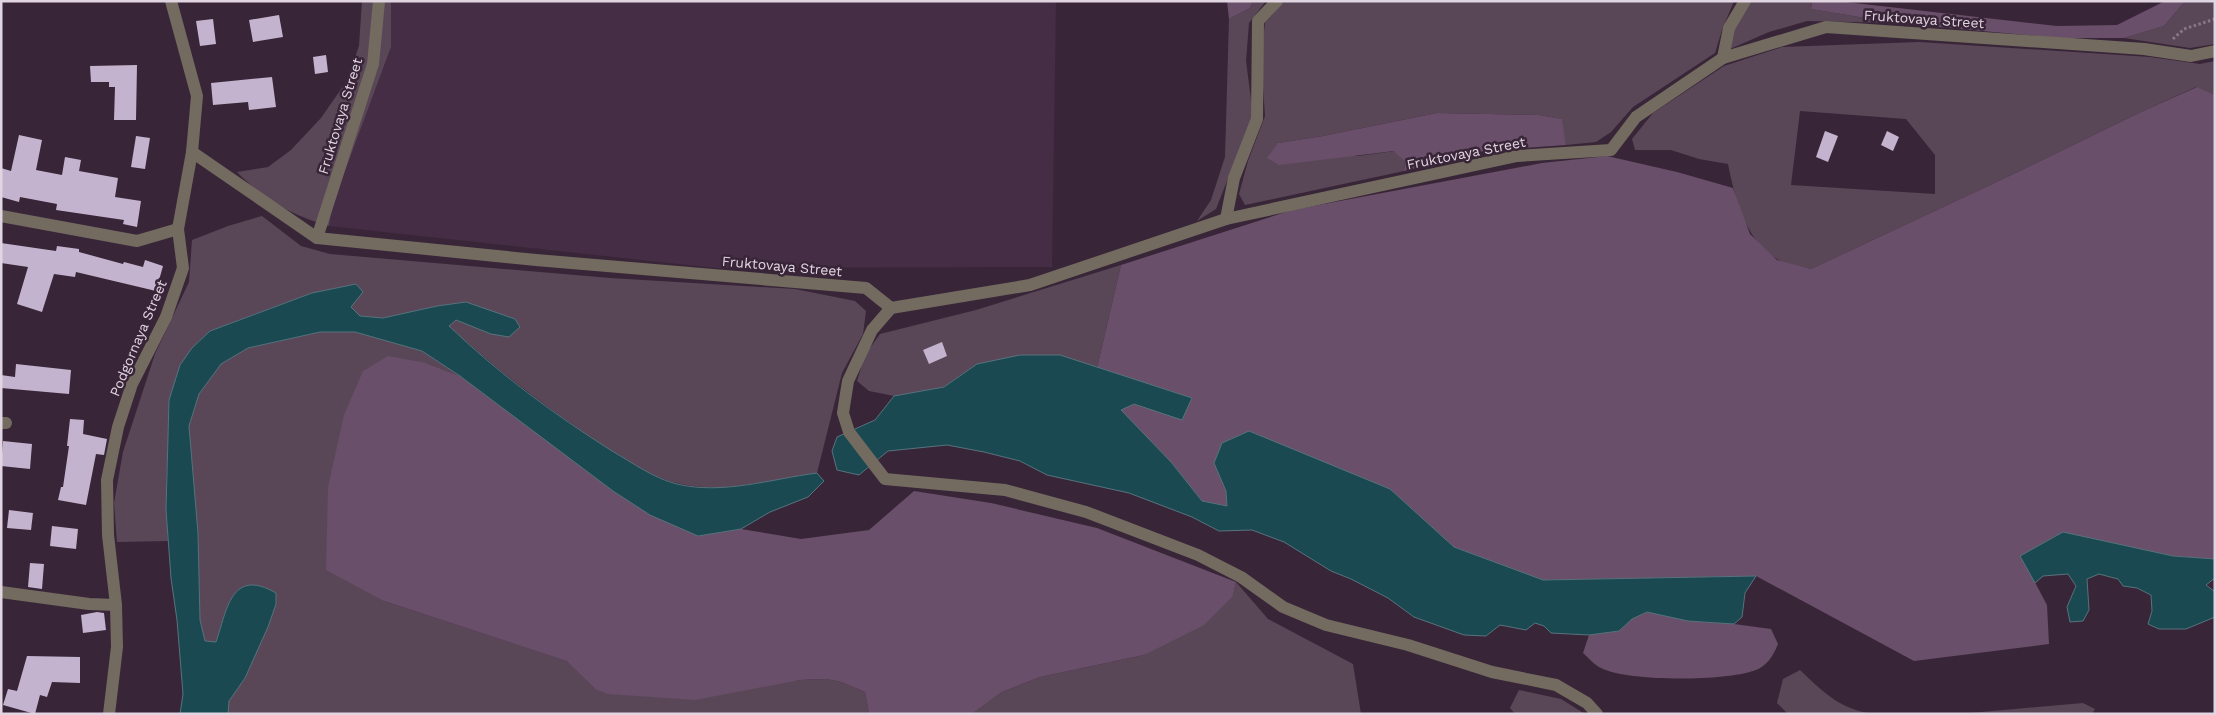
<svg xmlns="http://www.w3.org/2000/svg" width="2216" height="715" font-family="'Work Sans',sans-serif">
  <rect width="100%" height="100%" fill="#392538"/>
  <polygon fill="#452d45" points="391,1 1056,1 1052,267 715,268 329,226 332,206 391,47"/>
  <g fill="#594758" fill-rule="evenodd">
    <path d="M362,1H391V47L332,206L329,226C293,216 263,199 237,172L268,167L291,150L321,118L346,82L359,46Z"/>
    <polygon points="1253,1 1266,1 1249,23 1246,61 1253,115 1216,209 1197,221 1211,200 1225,157 1229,19 1250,8"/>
    <polygon points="1284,1 1734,1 1722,30 1715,53 1633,107 1611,132 1596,142 1566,145 1561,119 1539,115 1437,113 1323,136 1278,143 1358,156 1395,151 1405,162 1404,171 1245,205 1239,194 1248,161 1265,116 1261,57 1265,23"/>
    <polygon points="1750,1 1812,1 1811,9 1895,23 1807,21 1769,32 1730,49 1734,28"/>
    <polygon points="2185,1 2215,1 2215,44 2190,48 2124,38 2164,26"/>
    <path d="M1919,42L2150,57L2200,64L2215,61V95L2196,87L2141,112L2005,178L1811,269C1801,266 1786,265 1777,259C1745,240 1735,198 1728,164L1699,159L1671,150H1635L1632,139L1653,113L1724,66L1782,47ZM1800,111L1906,119L1935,155V194L1791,185Z"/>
    <path d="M262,216L301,246L330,254L610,278L795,289L855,301L866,311L863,334L842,373L817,473C771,479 722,495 677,483C653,478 633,463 612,451C554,414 499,372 449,326L456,319L491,334L466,302L437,306L383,318L359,316L351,307L356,284L312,293L236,321L210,331L192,348L167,463L166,510L168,541L117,542L114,503L123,452L155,354L189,282L192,240L228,226Z"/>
    <polygon points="1121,265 1097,368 1060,355 977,364 944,387 894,396 869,391 857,381 865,355 880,334 976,310"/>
    <polygon points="320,332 355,332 422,351 460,376 426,363 384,601 568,661 595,689 827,679 841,682 865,692 869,714 228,714 229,701 245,678 253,658 216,642 205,641 200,620 198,533 189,426 199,394 221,364 248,348"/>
    <polygon points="1236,582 1268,619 1353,664 1361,714 972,714 1002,692 1040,677 1144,655 1233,596"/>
    <path d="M1800,670C1824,693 1843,712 1878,714H1788L1777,703L1783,679Z"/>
    <polygon points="1519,690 1561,699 1585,714 1515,714 1510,708"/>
    <polygon points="2083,703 2095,709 2092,714 1959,714"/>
  </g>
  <g fill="#694f69">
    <polygon points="1227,1 1253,1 1250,8 1229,19"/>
    <polygon points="1812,1 1837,1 2057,26 2117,25 2165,1 2185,1 2164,26 2124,38 2058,38 1895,23 1811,9"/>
    <polygon points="2197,87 2215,95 2215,559 2173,556 2063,533 2021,556 2047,605 2049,644 1914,661 1756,576 1543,580 1454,547 1390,489 1214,463 1226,491 1227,506 1202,501 1171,462 1120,410 1134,404 1182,419 1192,398 1097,368 1121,265 1292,210 1542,163 1607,156 1677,172 1733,188 1750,234 1777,260 1811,269 2005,178 2141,112"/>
    <polygon points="1437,113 1539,115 1562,119 1566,145 1484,151 1404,171 1405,162 1394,151 1279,165 1267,158 1278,143 1323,136"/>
    <polygon points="388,356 426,363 460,376 528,427 698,536 741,529 801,539 869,530 914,491 991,503 1097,528 1236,582 1233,596 1204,625 1144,655 1040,677 1002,692 972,714 869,714 865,692 841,682 827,679 800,680 695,700 608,694 595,689 567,661 384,601 326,570 328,487 344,415 363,371"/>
    <path d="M1647,612L1689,621L1734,624L1771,629L1778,644C1773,656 1767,667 1753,671C1724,681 1628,682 1601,668C1594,665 1589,658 1583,653L1589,635L1619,631L1632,619Z"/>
  </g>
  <g fill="#1b4952" stroke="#57737d">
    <path d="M356,284L363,292L351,307L360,316L383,318L437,306L466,302L515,319L520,327L509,337L491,334L456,320L449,326C498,373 555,415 612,451C633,463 653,478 677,484C722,495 771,479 817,473L824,481L808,497L770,512L741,529L698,536L650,515L613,491L460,376L422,351L355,332H320L248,348L221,364L199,394L189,426L198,533L200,620L205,641L216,642C227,610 231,567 276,593V604L268,627L245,678L229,701L228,714H180L183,694L177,620L171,578L166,510L169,400L180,365L192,348L210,331L312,293Z"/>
    <polygon points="1020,355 1060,355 1192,398 1182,420 1134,404 1121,410 1171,462 1202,501 1227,506 1226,491 1214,463 1222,443 1249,431 1390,489 1454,547 1543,580 1756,576 1745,593 1742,617 1734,624 1688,621 1647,612 1632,619 1619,631 1589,635 1551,633 1544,626 1535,623 1526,630 1500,625 1486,636 1464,635 1414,617 1388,598 1351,579 1331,571 1284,542 1252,530 1219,531 1192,517 1129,493 1047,475 1020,461 984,452 947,445 888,451 859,475 837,470 832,451 837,437 875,420 894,396 944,387 977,364"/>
    <polygon points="2063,532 2173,556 2215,559 2215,578 2206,585 2215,592 2215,617 2186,629 2159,629 2148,624 2152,611 2151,595 2137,588 2123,586 2118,579 2099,574 2087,579 2089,610 2083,621 2070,622 2067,607 2076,586 2068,574 2043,576 2035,583 2020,556"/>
  </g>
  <g fill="#c4b3ce">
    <polygon points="279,15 283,37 253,42 249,20"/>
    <polygon points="213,19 216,44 200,46 196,21"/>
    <polygon points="326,55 328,72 315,74 313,57"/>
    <polygon points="137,65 136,120 114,120 115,87 109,87 109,82 91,82 90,66"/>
    <polygon points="272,77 276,107 249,110 248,102 213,105 211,83"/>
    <polygon points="1825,131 1838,136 1828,162 1816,157"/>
    <polygon points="1887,131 1899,137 1893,151 1881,145"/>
    <polygon points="19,135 42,140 36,170 62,175 65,157 81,160 79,171 118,178 115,197 141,201 137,227 123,224 124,220 56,210 57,204 20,197 19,202 1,197 1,168 11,171"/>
    <polygon points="136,136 150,138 145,169 131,167"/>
    <polygon points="1,243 56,251 57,246 79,249 79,252 123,264 124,262 143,267 145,260 163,266 156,291 76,272 75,277 54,274 42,312 17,304 28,267 1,263"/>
    <polygon points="942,342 947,356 929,364 923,350"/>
    <polygon points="16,364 71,370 69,394 1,388 1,375 15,377"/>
    <polygon points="70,419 84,420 83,434 107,439 104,455 96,454 86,505 58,500 61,487 63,487 69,446 67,446"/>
    <polygon points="3,441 32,444 30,469 1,466"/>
    <polygon points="9,510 33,513 31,530 7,528"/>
    <polygon points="52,526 78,529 76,549 50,546"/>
    <polygon points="30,563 44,564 42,589 28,587"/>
    <polygon points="97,612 104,613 106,630 83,633 81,615"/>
    <polygon points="27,656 80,657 80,683 52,682 47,697 40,695 35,714 3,705 8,689 17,691"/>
  </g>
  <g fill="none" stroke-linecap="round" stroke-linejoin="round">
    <polyline stroke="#877787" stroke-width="3" stroke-dasharray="2.5 2.5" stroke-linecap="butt" points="2173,39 2184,29 2215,19"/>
    <g stroke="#736b60" stroke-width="12">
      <polyline points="1723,58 1729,28 1745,1"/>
      <polyline points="192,152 317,238 536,260 866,288 891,308 1030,285 1226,219 1517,156 1611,150 1636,117 1723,58 1826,27 2144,49 2191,56 2215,51"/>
      <polyline points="1,216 137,241 178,229"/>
      <polyline points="1226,219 1234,178 1257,119 1258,21 1277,1"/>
      <polyline points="317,238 373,64 379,1"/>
      <polyline points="891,308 872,330 848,381 843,413 849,432 885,479 1005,490 1086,512 1198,555 1241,577 1283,607 1326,625 1408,645 1492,672 1556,685 1587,703 1597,714"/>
      <polyline points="1,423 6,423"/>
      <polyline points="1,592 89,604 116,605"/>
      <polyline points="109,714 117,647 116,605 108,535 107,480 118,427 132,384 166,317 183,268 178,229 192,152 197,96 171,1"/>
    </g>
  </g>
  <g text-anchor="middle" stroke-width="5" stroke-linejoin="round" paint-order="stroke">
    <g font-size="14" fill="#e2d5e2" stroke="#392538">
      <text transform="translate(1924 19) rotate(4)" y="5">Fruktovaya Street</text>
      <text transform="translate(340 116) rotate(-73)" y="5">Fruktovaya Street</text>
      <text transform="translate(1466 153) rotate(-11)" y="5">Fruktovaya Street</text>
      <text transform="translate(782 266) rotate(5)" y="5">Fruktovaya Street</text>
      <text transform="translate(138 338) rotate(-67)" y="5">Podgornaya Street</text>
    </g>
  </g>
  <rect width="2216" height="715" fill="none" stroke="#e2d5e2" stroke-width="5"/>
</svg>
